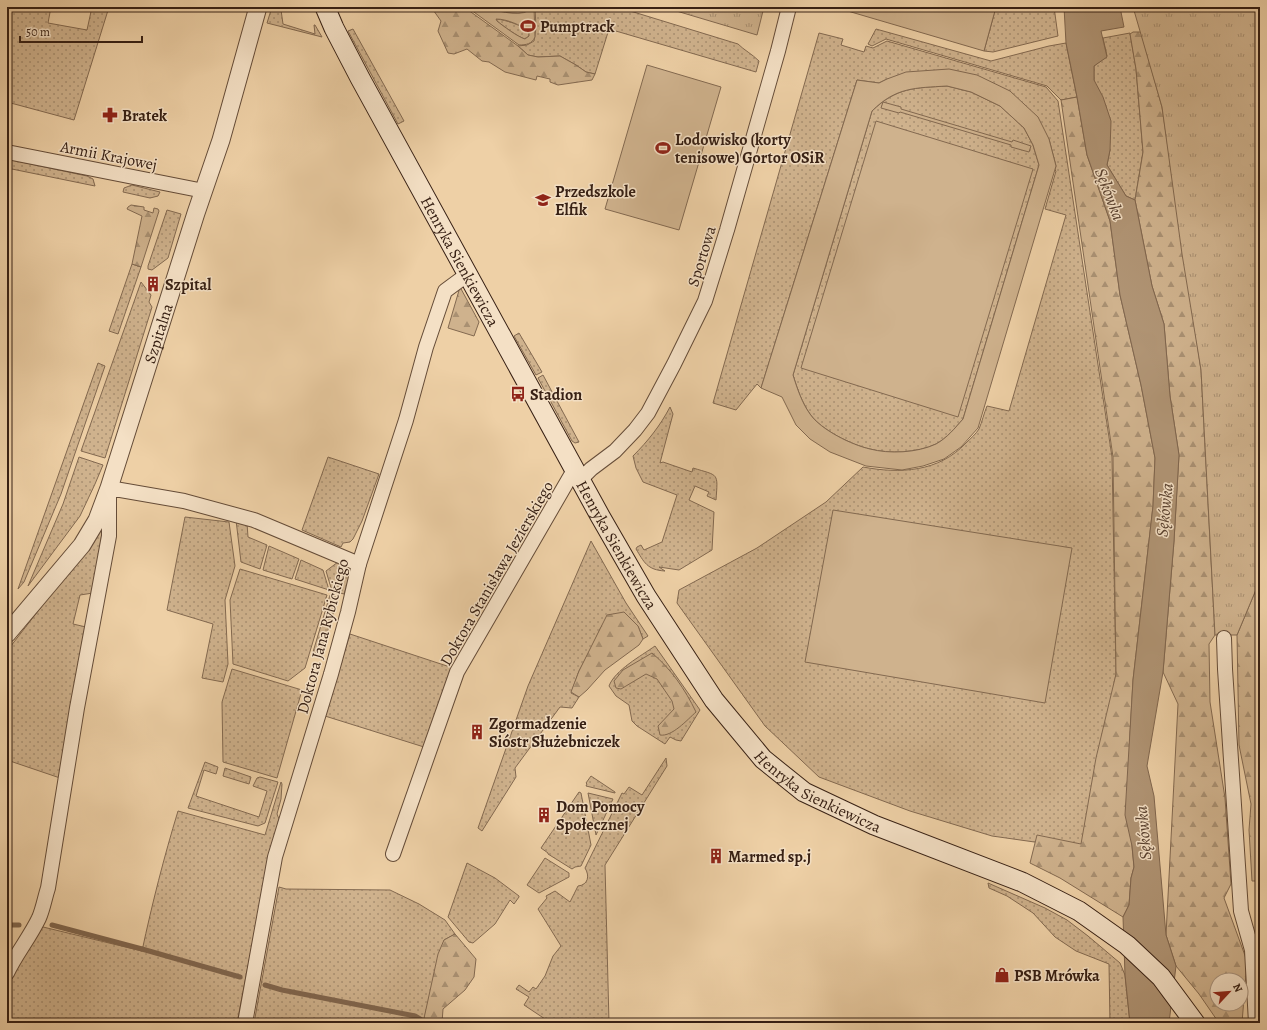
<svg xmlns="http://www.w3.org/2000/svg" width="1267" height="1030" font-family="Alegreya,serif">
  <defs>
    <pattern id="grass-dots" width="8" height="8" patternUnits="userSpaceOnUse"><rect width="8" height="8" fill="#cfb28d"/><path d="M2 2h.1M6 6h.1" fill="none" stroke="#a99072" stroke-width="1.8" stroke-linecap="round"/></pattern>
    <pattern id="forest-firs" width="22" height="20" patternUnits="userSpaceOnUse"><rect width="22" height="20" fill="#cfb28d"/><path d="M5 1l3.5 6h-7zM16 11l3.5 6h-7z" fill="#a99072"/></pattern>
    <pattern id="park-tufts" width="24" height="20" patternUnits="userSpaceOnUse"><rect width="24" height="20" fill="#cfb28d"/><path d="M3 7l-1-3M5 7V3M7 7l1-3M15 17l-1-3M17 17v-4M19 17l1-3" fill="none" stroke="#a99072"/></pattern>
  </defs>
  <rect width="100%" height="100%" fill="#eed0a6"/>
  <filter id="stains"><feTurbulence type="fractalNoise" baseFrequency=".005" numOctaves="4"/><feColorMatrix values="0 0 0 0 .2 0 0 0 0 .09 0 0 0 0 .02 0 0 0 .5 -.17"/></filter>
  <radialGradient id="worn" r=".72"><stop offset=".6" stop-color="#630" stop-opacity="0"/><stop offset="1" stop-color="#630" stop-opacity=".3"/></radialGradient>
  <g fill="url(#grass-dots)" stroke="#836950">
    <polygon points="7,7 51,7 48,23 87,30 92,7 109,7 74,120 7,102"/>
    <polygon points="272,7 281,10 283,24 315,34 314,25 315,25 322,37 267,23"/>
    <path d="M483,7H528V12C520,16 491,11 483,7Z"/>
    <path d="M535,7H601L627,10L738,44C744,50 752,54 759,61L756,72L609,29L595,74L586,72L576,65L560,56L538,57L528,55L518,46L527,45L534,41L536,28Z"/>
    <polygon points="996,7 1054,7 1058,36 993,52 984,51"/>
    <path d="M496,19C507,20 520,25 529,31V36L525,39C518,37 503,26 497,21Z"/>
    <polygon points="353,29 404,121 398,124 348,31"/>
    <polygon points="876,29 991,61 1049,46 1066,43 1077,97 1061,100 1047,86 886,39 872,46 868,44"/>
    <path d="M819,33L843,39L841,45L864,52L866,46L873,48L887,41L1046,87L1058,101L1112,457L1116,674L1084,849L992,836L910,811L819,777L765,726L677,603L679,590L757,548L826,502L863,467C900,474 939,472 966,443C970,439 976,434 979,429C982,422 984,413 987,406L1009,411L1066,215L1045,209L1056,171L1055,170L1056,166L1049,139L1010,91L887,79L879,83L857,80L761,388L757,384L736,410L713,403Z"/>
    <polygon points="1130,33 1136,69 1143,152 1135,200 1126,196 1107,165 1110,150 1094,81 1094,66 1107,56 1103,38"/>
    <path d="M947,86L971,92L1000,106L1024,128L1033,145L1039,165L963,419C955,428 947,438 936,444C917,453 889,454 870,449C852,445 821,430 810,414C802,403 797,388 793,375L872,111C897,87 915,88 947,86Z"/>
    <polygon points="7,159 87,176 93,179 95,186 7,168"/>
    <polygon points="132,185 160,192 158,196 150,198 123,192 124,188"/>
    <polygon points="167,210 181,214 168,258 152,270 148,269 148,266"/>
    <polygon points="132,264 141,267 118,334 109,331"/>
    <polygon points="141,282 151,295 149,302 152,307 105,458 81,451"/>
    <polygon points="519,333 542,372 536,375 514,336"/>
    <polygon points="98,363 105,366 61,494 24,582 18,589"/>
    <polygon points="543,375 579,442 575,443 572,441 538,378"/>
    <path d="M670,407L673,414L660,463L663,462L692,472L693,468C719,476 718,472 716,500L707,496L709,492L695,486L689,500L714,512L712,550L679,570L659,567L665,571C647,570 644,562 636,549L637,547L641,545L644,550L662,542L677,495L643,482L636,468L633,456C648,441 660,426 670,407Z"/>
    <polygon points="79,457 103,465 95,484 80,516 28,586 63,504"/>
    <polygon points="328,457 379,474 362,521 353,539 350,542 343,543 341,547 302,530"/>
    <polygon points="185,517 229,522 235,566 225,600 228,664 223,682 202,678 213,624 167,610"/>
    <polygon points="104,519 93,593 80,595 73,624 86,627 63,779 7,760 7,651 59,584"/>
    <polygon points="236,520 247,523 248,537 267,545 260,569 241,562"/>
    <polygon points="591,541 626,603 648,636 643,639 638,626 601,627 592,647 579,671 571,693 579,697 572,708 560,707 515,768 516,777 482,831 478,828 528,686"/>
    <polygon points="269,546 299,559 292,579 263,570"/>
    <polygon points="301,560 323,570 329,590 295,579"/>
    <polygon points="338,562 352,569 344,594 332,591 326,571"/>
    <polygon points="240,569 327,595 305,668 288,681 233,664 230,600"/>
    <polygon points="330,595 338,598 320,655 313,652"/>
    <polygon points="350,634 453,668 424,747 325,716"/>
    <path d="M655,646L700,710L681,741L676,740L670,737L665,744L637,726L632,721L629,705L616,696L609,686C615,670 641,656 655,646Z"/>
    <polygon points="232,669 302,690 277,778 223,762 222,702"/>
    <path d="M666,758L667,766L605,865L609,1023H551L524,1005L529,997L516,989L519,985L529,992L533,987L536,989L545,976L553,956L561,946L538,909L547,898L546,896L555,891L570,902L578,886C588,885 590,876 585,868L622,793L624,794L629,787L642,795Z"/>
    <polygon points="205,762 218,767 216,774 204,770 196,796 259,817 267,791 253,786 257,778 260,777 278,782 265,823 258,826 188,808"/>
    <polygon points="225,768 251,777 249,784 223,776"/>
    <polygon points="591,776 615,792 615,793 586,786 587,784 586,783"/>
    <path d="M281,782L282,784L281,799L277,814L281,824L264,883L237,1023H7V980L39,926L142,951C152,904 164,857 178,811L265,835Z"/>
    <polygon points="579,792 581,793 591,845 581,866 575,867 572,869 548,854 548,853 541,848"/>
    <polygon points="588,793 613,799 596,835"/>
    <polygon points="545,858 569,873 569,877 539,893 527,885"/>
    <polygon points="467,863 495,878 519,896 519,897 514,904 510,900 495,924 473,943 469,942 448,917"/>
    <polygon points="988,883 1045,908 1067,920 1088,936 1120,963 1125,975 1130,1023 1110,1023 1109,964 1076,951 1055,937 1033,913 1007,896 989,888"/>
    <polygon points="279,887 286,889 390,890 419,904 445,920 455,934 444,940 423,1023 254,1023"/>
  </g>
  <g fill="url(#forest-firs)" stroke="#836950" fill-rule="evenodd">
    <polygon points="431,7 464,7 518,46 528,55 538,57 560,56 576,65 586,72 595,74 592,80 558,85 550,82 550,79 537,76 536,80 505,72 489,62 482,61 467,49 454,54 448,53 438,31 441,21"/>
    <path d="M1133,32H1141L1162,107L1201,370L1215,635L1209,644L1210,702L1225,798L1231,884L1224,898L1247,961L1242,1023H1219L1199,994L1176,966L1166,935L1178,704L1163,672L1174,541L1179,455L1170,396L1164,324L1152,286L1135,200L1143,152L1136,69L1130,34ZM1217,980H1241V1004H1217Z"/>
    <polygon points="1077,97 1087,155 1110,221 1120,295 1141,385 1155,458 1153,506 1133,680 1130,734 1132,846 1134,867 1131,878 1129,905 1123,917 1060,878 1030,863 1037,835 1081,844 1096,758 1116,674 1113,457 1061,100"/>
    <polygon points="131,205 144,207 144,210 153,213 154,208 158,209 159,211 141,267 132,264 142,216 127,209 128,207"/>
    <polygon points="460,287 479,322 474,336 448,328"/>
    <polygon points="1260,580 1260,881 1252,881 1249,830 1251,804 1239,745 1237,635"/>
    <polygon points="624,612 638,626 643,639 639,645 605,670 587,690 579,697 571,692 579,671 607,615"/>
    <path d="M652,653C671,669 685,689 696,712C687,720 672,737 660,735L658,726L674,709L672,701L657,679L646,674L621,689L616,688L614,681L623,670Z"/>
    <polygon points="455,934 476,959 474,977 465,990 443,1009 442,1023 423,1023 438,954 444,940"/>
  </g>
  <g fill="url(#park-tufts)" stroke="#836950">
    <polygon points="663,7 764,7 757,35"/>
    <polygon points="1133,7 1260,7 1260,580 1237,635 1215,635 1201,370 1182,254 1162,107"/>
  </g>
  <g fill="#cfb28d" stroke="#836950" fill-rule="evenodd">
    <path d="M467,7C472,7 478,6 483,7C494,10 517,17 528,11V7H534L535,37C532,44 526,45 519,45ZM496,19C507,19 520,25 529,31V36L525,39C518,37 503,26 497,21Z"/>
    <polygon points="834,7 996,7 984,51"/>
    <polygon points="647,65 721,87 679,230 605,209"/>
    <path d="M949,69L977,75L1010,91L1038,117L1049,139L1056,166L978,428L961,447L944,459L923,466L902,470L866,466L830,452L810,439L796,425L782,397L761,388L857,80L879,83L887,79L906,72ZM947,86L971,92L1000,106L1024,128L1033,145L1039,165L963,419C955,428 947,438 936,444C917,453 889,454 870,449C852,445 821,430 810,414C802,403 797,388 793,375L872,111C896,87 915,88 947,86Z"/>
    <polygon points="883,102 901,107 901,109 1012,142 1013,140 1031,146 1029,152 1011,147 1011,145 900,112 899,113 881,108"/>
    <polygon points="876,121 1033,169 958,417 801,368"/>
    <polygon points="833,510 1072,548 1045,703 805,662"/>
  </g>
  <polygon fill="#b09474" stroke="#80664e" points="1064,7 1120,7 1124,27 1101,31 1107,57 1094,66 1094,80 1103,97 1111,121 1110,150 1107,165 1126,196 1135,200 1152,286 1164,324 1170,396 1179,455 1174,541 1163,672 1147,766 1154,796 1166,935 1176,966 1169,1023 1130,1023 1125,975 1123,917 1129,905 1131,878 1134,867 1132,846 1125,815 1133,680 1153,506 1155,458 1141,385 1120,295 1110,221 1087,155 1077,97 1066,43"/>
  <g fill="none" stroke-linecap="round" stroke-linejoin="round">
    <g stroke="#80664e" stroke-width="5">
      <polyline points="7,925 19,925"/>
      <polyline points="52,925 142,949"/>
      <polyline points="142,949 240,977"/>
      <polyline points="265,985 282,990 415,1016 427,1023"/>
    </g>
    <g stroke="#654c38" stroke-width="16">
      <g id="minor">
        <polyline points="7,152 204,191"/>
        <polyline points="580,480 591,469 615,451 635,430 648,413 674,364 705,301 727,230 778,51 789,7"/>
        <polyline points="1224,638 1225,669 1241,911 1252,950 1256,1023"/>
        <polyline points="393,854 457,672 574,470"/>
        <path d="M7,973C16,954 30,937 39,918C43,909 45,897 48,888L77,708L109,536V488L184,501L254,520L359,564"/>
        <polyline points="245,1023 275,857 331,674 348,612 359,564 406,420 426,347 445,291 468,274"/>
      </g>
    </g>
    <g stroke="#654c38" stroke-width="19">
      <g id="tertiary">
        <path id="s1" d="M7,634L82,545L97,520L109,488L196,213L221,140L258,7"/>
      </g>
    </g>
    <g stroke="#372014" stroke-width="21">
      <g id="secondary">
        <path id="s2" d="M325,7L334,28L360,78L600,516L646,596L714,700L763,759L804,792L874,825L1022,882L1079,911L1127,945L1161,977L1195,1023"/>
      </g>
    </g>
    <use href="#minor" stroke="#f4e0c5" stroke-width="14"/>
    <use href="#tertiary" stroke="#f4e0c5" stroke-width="17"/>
    <use href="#secondary" stroke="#f4e0c5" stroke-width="19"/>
  </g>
  <defs>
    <g id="stadium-bare" transform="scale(1.2)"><path d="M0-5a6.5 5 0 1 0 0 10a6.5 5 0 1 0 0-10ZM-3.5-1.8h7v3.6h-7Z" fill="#8f2418" stroke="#f4e0c5" stroke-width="2.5" paint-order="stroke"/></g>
    <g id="pharmacy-bare" transform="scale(1.2)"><path d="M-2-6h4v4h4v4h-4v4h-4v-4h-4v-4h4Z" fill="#8f2418" stroke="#f4e0c5" stroke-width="2.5" paint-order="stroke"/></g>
    <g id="school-bare" transform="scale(1.2)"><path d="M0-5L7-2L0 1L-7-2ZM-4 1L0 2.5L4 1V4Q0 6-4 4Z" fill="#8f2418" stroke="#f4e0c5" stroke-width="2.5" paint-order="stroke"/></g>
    <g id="building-bare" transform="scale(1.2)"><path d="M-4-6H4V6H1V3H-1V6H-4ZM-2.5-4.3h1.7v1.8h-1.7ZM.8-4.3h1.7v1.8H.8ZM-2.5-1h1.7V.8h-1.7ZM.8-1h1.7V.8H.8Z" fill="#8f2418" stroke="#f4e0c5" stroke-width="2.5" paint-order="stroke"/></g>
    <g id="bus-bare" transform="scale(1.2)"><path d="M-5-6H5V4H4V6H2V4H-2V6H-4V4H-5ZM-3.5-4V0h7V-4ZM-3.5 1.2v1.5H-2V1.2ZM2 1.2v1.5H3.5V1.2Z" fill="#8f2418" stroke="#f4e0c5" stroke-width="2.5" paint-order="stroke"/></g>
    <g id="shop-bare" transform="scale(1.2)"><path d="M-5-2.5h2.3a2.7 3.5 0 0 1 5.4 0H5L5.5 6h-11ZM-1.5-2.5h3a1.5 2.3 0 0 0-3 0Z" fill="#8f2418" stroke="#f4e0c5" stroke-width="2.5" paint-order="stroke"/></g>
  </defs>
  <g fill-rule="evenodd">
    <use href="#stadium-bare" x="528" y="26"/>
    <use href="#pharmacy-bare" x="110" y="115"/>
    <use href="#stadium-bare" x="663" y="148"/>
    <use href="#school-bare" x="543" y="200"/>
    <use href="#building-bare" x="153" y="284"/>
    <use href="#bus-bare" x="518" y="394"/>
    <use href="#building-bare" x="477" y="732"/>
    <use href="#building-bare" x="544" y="815"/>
    <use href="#building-bare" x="716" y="856"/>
    <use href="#shop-bare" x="1002" y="975"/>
  </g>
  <g text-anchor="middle" stroke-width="3" stroke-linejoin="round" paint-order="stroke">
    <g font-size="16" font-weight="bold" fill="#372014" stroke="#f4e0c5" text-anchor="start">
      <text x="540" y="32">Pumptrack</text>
      <text x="122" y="121">Bratek</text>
      <text x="675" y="145">Lodowisko (korty<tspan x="675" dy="18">tenisowe) Gortor OSiR</tspan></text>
      <text x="555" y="197">Przedszkole<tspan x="555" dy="18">Elfik</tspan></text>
      <text x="165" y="290">Szpital</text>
      <text x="530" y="400">Stadion</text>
      <text x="489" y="729">Zgormadzenie<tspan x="489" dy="18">Sióstr Służebniczek</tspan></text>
      <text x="556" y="812">Dom Pomocy<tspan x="556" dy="18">Społecznej</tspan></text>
      <text x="728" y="862">Marmed sp.j</text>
      <text x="1014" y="981">PSB Mrówka</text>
    </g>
    <g font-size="16" fill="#372014" stroke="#f4e0c5">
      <text transform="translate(109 155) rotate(11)" y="6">Armii Krajowej</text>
      <text transform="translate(701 256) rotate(-73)" y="6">Sportowa</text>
      <text dy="6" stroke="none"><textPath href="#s2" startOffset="288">Henryka Sienkiewicza</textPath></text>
      <text dy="6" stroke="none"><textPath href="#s1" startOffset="342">Szpitalna</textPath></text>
      <text dy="6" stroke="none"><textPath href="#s2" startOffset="612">Henryka Sienkiewicza</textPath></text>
      <text transform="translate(496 573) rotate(-60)" y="6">Doktora Stanisława Jezierskiego</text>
      <text transform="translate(322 636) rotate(-75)" y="6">Doktora Jana Rybickiego</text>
      <text dy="6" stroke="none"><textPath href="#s2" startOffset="936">Henryka Sienkiewicza</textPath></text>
    </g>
    <g font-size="17" font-style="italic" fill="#5b4331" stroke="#f4e0c5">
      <text transform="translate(1110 194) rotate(69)" y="6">Sękówka</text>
      <text transform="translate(1164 510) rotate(-84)" y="6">Sękówka</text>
      <text transform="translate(1143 833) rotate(-95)" y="6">Sękówka</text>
    </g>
  </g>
  <rect width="1267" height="1030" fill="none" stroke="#eed0a6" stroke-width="24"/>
  <rect x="8" y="8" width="1251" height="1014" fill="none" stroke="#372014" stroke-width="2"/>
  <rect x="12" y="12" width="1243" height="1006" fill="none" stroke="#372014"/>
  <g transform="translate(1229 992) rotate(64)"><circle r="19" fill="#f4e0c5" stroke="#a8937e"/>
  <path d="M0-3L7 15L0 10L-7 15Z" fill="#8f2418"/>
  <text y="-6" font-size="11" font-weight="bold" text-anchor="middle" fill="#372014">N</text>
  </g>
  <path d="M20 36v6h122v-6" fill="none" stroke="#372014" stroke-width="2"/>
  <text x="26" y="36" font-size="12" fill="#372014" stroke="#f4e0c5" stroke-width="3" paint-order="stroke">50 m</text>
  <rect width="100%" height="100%" filter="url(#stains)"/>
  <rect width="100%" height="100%" fill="url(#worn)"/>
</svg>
